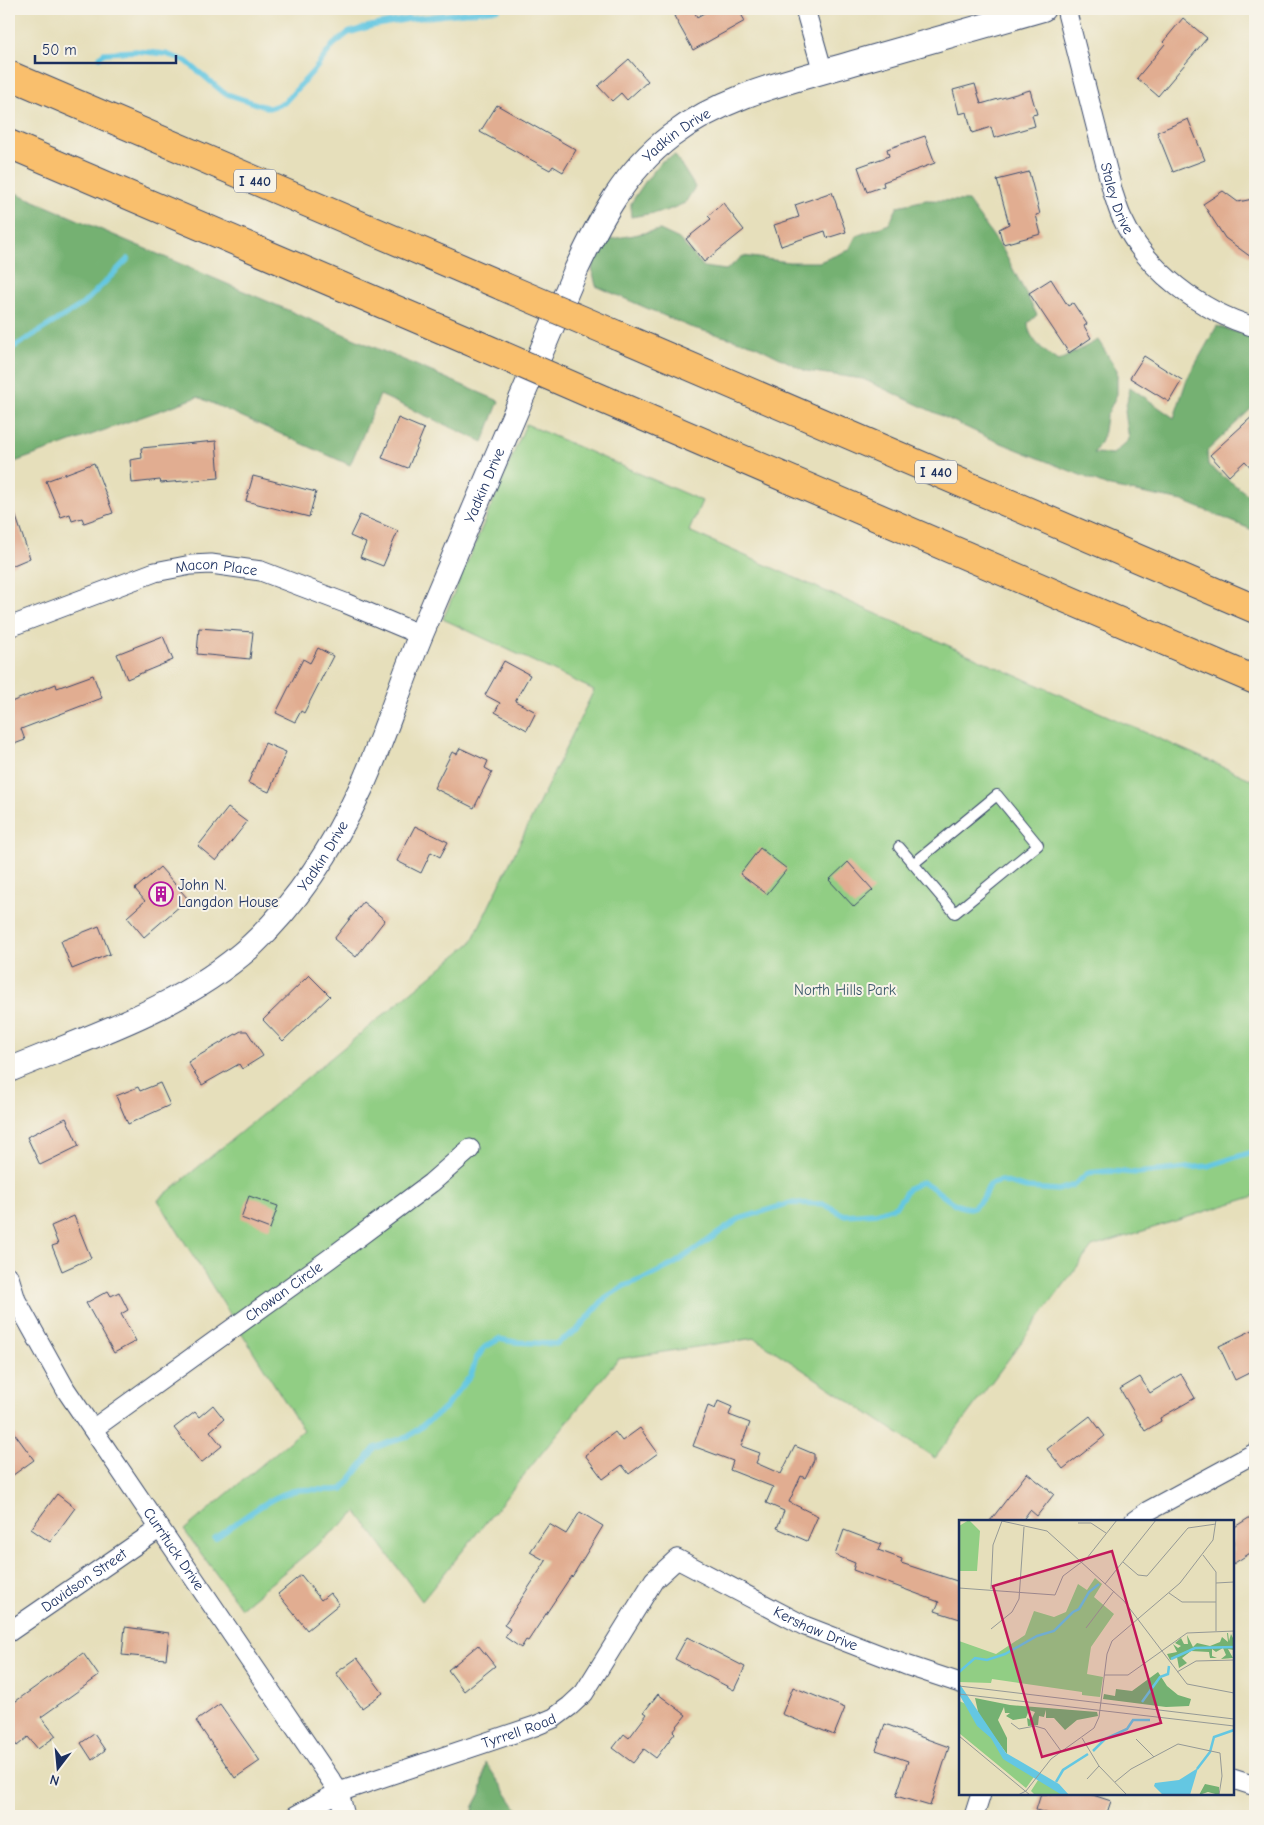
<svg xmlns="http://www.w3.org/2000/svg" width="1264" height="1825" font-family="'Comic Neue',sans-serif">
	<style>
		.green { fill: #91ce84; stroke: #567e71 }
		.forest { fill: #74b172; stroke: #487068 }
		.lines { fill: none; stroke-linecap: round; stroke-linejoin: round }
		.stream { stroke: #64c7e2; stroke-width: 5.5 }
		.building { fill: #e1ad91 }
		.service-casing { stroke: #39496c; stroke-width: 12 }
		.minor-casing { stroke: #39496c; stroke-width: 21 }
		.tertiary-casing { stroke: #39496c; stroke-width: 26 }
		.motorway-casing { stroke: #39496c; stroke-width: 30 }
		.service { stroke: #fff; stroke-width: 10 }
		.minor { stroke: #fff; stroke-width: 19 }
		.tertiary { stroke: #fff; stroke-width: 24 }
		.motorway { stroke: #f9bf6d; stroke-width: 28 }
		.motorway-bridge-casing { stroke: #39496c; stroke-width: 30; stroke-linecap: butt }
		.motorway-bridge { stroke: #f9bf6d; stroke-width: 28 }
		.labels { text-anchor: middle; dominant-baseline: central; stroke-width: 4; stroke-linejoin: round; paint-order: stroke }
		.shield { fill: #f7f3e8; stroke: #5d6a87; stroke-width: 1 }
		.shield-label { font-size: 14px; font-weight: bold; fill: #1b2f5e }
		.street-label { font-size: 15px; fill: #1b2f5e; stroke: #f7f3e8 }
		.poi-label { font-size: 15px; fill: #1b2f5e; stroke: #f7f3e8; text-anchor: start }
		.park-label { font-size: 15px; fill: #385768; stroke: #f7f3e8 }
		.inset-river { fill: none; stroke: #64c7e2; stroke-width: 2.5 }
		.inset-road { fill: none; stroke: #959996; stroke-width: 1 }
		.view { fill: #c2185b; fill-opacity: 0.15; stroke: #c2185b; stroke-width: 2.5 }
		.inset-edge { fill: none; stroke: #1b2f5e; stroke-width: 2.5 }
	</style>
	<rect width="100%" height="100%" fill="#f7f3e8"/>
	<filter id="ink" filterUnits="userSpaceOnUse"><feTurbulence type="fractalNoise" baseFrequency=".02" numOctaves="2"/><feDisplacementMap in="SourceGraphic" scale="10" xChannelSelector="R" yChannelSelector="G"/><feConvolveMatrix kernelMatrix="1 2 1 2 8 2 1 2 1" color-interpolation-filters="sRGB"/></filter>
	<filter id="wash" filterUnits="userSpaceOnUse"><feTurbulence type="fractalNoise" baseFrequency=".0096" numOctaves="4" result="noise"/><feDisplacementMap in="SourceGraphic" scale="20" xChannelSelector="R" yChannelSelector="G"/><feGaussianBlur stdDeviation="1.12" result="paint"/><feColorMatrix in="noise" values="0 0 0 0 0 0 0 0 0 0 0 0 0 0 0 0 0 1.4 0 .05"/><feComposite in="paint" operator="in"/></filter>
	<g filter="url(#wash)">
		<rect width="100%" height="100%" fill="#e6dfbb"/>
		<path class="green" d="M526,424l176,77 -13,30 566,250v415l-163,51 -157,211 -180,-120 -137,21 -196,242 -65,-89 -116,96 -57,-78 119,-100 -145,-230 313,-257 123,-253 -151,-71z"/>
		<path class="forest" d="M675,155l20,32 -10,16 -19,8 -35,6v-14l14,-21 17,-21z
			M9,190l490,211 -16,41 -103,-47 -30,70 -152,-68 -189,67z
			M926,200l42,1 35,49 34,65 -9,8c0,16 17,29 30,38l40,-21 19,30v24l-11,23 -3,20 -9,16 19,1 16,-14 -4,-29 5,-24 44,31 13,-39 30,-53 38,12v67l-48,46 1,14 47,35v31l-72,-30 -73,-14 -121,-49 -126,-59 -57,-8 -52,-26 -64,-18 -94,-41 -4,-18 9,-27 59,-11 19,9 25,28 22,3 17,-14 46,6h30l30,-12 7,-14 33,-12 9,-18z
			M486,1763l36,53h-50l2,-10 7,-13z"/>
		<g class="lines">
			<path class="stream" d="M100,57l4,-4 32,-2 30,3 20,7 38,32 45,15 15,-5 32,-35 17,-23 15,-12 23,-7 38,-7 89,-10
				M9,350l74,-46 45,-45
				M215,1538c23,-15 56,-44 83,-48 15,-2 30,2 45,-1l32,-41 15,-6 18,-5 37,-29 26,-33 5,-16 9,-12 14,-8 16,3 41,2 21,-14 28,-32 19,-12 24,-9 26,-13 65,-45 51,-16 34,1 20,11 32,-2 20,-7 13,-18 13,-6c20,8 27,26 51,26l10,-10 7,-14 11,-3 26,7 31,2 16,-5 14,-12 21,-2 28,2 71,-7 47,-15"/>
		</g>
		<g id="blocks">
			<path class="building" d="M686,9h7l4,8 14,-8h27l7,12 -52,29 -19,-34z
				M1183,18l24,20 -49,58 -21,-18 28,-34 -2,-2z
				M629,59l19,22 -21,19 -6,-7 -9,8 -14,-15z
				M975,84l6,20 49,-14 7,24 -5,1 3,11 -41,12 -3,-11 -19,6 -5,-21 -8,2 -6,-24z
				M497,105l79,45 -13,22 -10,-6 -3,4 -70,-38z
				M1188,119l17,41 -32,12 -16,-40z
				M925,136l10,27 -52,19 1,4 -17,6 -9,-25 31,-11 -2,-7z
				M1029,172l11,42 -4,1 5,19 -38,10 -4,-15 10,-5 -12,-44z
				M1223,191l15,11 15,-3 2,14v47l-30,-22 -22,-34z
				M832,192l14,40 -19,6 -2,-7 -44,15 -7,-21 25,-8 -4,-12z
				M723,203l21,27 -40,32 -18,-23 25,-20 -3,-3z
				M1051,279l17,27 5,-3 14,21 -3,2 7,12 -22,15 -40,-60z
				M1144,356l38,24 -13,22 -39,-24z
				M1255,414v58l-10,-11 -16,15 -19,-21z
				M398,418l26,11 -16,39 -26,-10z
				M216,441l3,37 -58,5 -1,-3 -28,3 -2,-23 12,-2 -1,-10z
				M94,463l19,50 -29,10 -2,-5 -10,3 -2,-7 -9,3 -15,-36z
				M253,476l63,16 -7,25 -63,-16z
				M11,502l19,56 -21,9v-64z
				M360,515l38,16 -15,35 -23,-9 6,-14 -16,-7z
				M199,628l54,4 -3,27 -53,-5z
				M163,636l10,24 -46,19 -10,-25z
				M318,648l15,8 -29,57 -3,-2 -6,11 -19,-9 27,-54 7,4z
				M504,661l26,14 -15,26 21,11 -9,18 -32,-18 5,-9 -15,-8z
				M93,675l9,23 -81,31 4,11 -16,6v-46l2,2 45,-18 1,4z
				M265,743l21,9 -17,40 -21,-9z
				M460,748l28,13 -3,7 7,4 -18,36 -40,-20 18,-36 5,2z
				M228,808l19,14 -31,39 -18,-15z
				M415,826l33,16 -8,15 -9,-5 -10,21 -24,-12z
				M760,848l27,21 -20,25 -27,-20z
				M848,862l25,28 -19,17 -25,-27z
				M160,867l28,32 -44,38 -17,-20 18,-16 -10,-12z
				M363,902l22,18 -29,37 -22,-18z
				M99,926l11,28 -38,15 -11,-28z
				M309,975l21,21 -47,45 -20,-21z
				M241,1031h6l16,25 -21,13 -3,-5 -37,21 -14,-23z
				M160,1083l10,22 -42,19 -12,-28 22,-9 2,4z
				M66,1118l13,28 -39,19 -13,-28z
				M249,1196l29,10 -8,23 -29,-11z
				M74,1216l17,42 -29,13 -10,-25 6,-2 -7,-18z
				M108,1291l3,5 8,-4 9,18 -7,4 15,27 -22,12 -28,-50z
				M1255,1329v41l-20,10 -16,-34z
				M1181,1374l14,24 -35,20 1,3 -16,10 -25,-42 20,-12 10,16z
				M718,1401l14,6 -3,8 21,8 -9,23 19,7 -4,10 25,11 14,-28 19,8v6l-9,18 -4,-2 -12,26 29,14 -11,25 -30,-13 7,-17 -18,-8 7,-16 -43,-17 3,-9 -40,-15 15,-40 7,3z
				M213,1405l11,14 -14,12 12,15 -21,17 -27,-35 21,-16 4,5z
				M1090,1416l15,20 -42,33 -16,-20z
				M9,1426l25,34 -25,18z
				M640,1428l18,25 -29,21 -7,-9 -19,14 -18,-24 30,-23 7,9z
				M1027,1473l27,21 -17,22 -7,-6 -8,11h-32z
				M57,1494l18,14 -25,34 -19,-13z
				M580,1512l23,14 -31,51 -1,-1 -43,65 -2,-1 -5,8 -16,-11 5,-8 -6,-4 42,-64 -16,-9 19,-28 17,10z
				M1255,1514v36l-22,14v-36z
				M844,1530l37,14 -3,6 24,9 -1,4 59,19v37l-25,-8 4,-9 -86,-32 2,-7 -20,-8z
				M301,1575l20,25 9,-7 9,11 -32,26 -29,-36z
				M125,1627l44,6 -3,26 -44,-4z
				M687,1637l58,30 -11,23 -59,-31z
				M478,1645l17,21 -31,25 -16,-21z
				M83,1653l16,23 -58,41 15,19 -18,13 -10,-12 -11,9 -8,-11v-29z
				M357,1658l26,35 -21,15 -26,-35z
				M793,1687l52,21 -11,27 -52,-21z
				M658,1694l28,21 -13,16 2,2 -19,25 -12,-9 -11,14 -20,-15 11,-14 5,4 18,-24 -3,-2z
				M220,1704l40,57 -25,17 -39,-57z
				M885,1724l64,23 -19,59 -34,-10 12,-35 -32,-11z
				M94,1734l11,16 -13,10 -11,-17z
				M1041,1794h49l21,7 -5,15h-50l-20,-6z"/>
		</g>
	</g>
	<g filter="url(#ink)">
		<use href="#blocks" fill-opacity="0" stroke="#39496c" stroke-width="1"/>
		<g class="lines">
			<g class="service-casing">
				<path id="service" d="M899,847l56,66 83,-68 -41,-50 -84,69"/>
			</g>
			<g class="minor-casing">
				<g id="minor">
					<path d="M805,9l18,63"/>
					<path id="s1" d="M1066,9l47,184c3,8 5,17 9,25 23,52 80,94 133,109"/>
					<path id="s2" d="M9,627l146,-55 36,-7 20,-1 50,7 84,32 76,32"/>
					<path id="s3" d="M9,1277l7,23 50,90 273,402 6,24"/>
					<path id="s4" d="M93,1429l236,-170 102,-76 39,-34"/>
					<path d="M1134,1521l14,-10 107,-58"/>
					<path id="s5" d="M9,1632l151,-104"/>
					<path d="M1233,1779l22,7"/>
					<path id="s6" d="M295,1816l44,-24 196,-66 19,-8 16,-12 14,-13 70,-113 23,-21 128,67 101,39 54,18"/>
					<path d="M974,1816l7,-22"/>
				</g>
			</g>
			<g class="tertiary-casing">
				<g id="tertiary">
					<path id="s7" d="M9,1070c84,-35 173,-62 242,-124 47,-44 84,-102 111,-160 23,-51 39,-104 60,-154 51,-121 103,-241 154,-362 24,-51 49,-99 95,-134 56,-42 117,-54 182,-73 63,-18 126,-36 190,-54"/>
				</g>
			</g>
			<g class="motorway-casing">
				<path id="motorway" d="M9,75l493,211
					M9,144l467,200
					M617,335l638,274
					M591,394l664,286"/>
			</g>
			<use href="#service" class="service"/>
			<use href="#minor" class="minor"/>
			<use href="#tertiary" class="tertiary"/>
			<use href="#motorway" class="motorway"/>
			<g class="motorway-bridge-casing">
				<path id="motorway-bridge" d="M502,286l115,49
					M476,344l115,50"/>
			</g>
			<use href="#motorway-bridge" class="motorway-bridge"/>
		</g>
	</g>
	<defs>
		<g id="building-ring" transform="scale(1.25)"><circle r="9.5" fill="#f7f3e8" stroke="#b5179e" stroke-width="1.5"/><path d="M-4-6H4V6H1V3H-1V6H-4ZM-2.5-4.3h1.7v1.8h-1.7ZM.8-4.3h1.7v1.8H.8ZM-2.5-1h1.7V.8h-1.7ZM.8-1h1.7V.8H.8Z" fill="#b5179e"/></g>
	</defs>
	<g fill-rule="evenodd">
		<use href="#building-ring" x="161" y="894"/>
	</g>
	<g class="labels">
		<g class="shield">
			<rect x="234" y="169.5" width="42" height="23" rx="4"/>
			<rect x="915" y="460.5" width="42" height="23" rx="4"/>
		</g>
		<g class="shield-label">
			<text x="255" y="181">I 440</text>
			<text x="936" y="472">I 440</text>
		</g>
		<g class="street-label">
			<text stroke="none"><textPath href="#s7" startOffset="1199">Yadkin Drive</textPath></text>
			<text stroke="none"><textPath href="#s1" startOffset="196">Staley Drive</textPath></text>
			<text stroke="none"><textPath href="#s7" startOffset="794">Yadkin Drive</textPath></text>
			<text stroke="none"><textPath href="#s2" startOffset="218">Macon Place</textPath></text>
			<text stroke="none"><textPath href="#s7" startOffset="389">Yadkin Drive</textPath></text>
			<text stroke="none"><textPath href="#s4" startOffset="235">Chowan Circle</textPath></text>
			<text stroke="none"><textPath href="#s3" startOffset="319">Currituck Drive</textPath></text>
			<text stroke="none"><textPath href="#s5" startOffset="91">Davidson Street</textPath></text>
			<text stroke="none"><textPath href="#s6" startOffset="636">Kershaw Drive</textPath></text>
			<text stroke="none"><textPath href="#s6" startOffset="240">Tyrrell Road</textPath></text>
		</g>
		<g class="poi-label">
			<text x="178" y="885">John N.<tspan x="178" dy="17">Langdon House</tspan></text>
		</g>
		<g class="park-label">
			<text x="845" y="990">North Hills Park</text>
		</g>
	</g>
	<g transform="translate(959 1520)">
		<rect width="275" height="275" fill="#e6dfbb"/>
		<path d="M10,0l11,11 -3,40h-18v-45zM136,58l7,6 -8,13 20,17 -23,33 -4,27 16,3 -3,20 -18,-2v-3l-90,-13 -1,4 -32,-1v-41l37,13 29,-19 9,-24 20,6 12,-5 12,-28 9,6zM0,181l12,5 29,44 36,24 -10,14 -67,-55zM81,257l26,18h-31l-4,-4z" fill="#91ce84"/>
		<path d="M268,113h1l1,8 2,-7 3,6v10l-6,-1 5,9 -12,1 5,-4 -3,-7 -7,4 -4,-3v7l5,2h-7l-1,-6 -18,-1 -9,7 5,5 -8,5 -2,-11 -7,3 -3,-6 10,-2 -4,-8 5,4 3,-2 -6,-3 6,-5 3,6h4l-1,-9 6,12 4,-4 13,3 10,-4 2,-5 6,5zM199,152l9,14 11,9 13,4 -2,7 -23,1 -63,-8 1,-5 11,2 1,-7 16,2zM16,178l35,7 87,7 1,4 -21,4 -12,10 -11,-12h-8v-8l-2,7 -5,-1 -1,9 -10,1 -1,-8 4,2 4,-8 -6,-2 -3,8 -13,2 -7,-4 4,-3h-5l-1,-6 -6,13 9,18v16l-28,-38zM246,264l14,3v8l-11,-3 -9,3z" fill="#74b172"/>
		<path d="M0,163l47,70 53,31 10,11h-7l-59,-36 -12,-21 -14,-12 -18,-32zM239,248l-8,27h-27l-9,-9 1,-3 24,-3z" fill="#64c7e2"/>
		<path class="inset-river" d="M212,139l24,-11 39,-1M0,152l16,-14 12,2 18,-6 32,-18 17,-5 19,-19 6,-3 10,-17 10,-8M183,182l18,-25 8,-3 1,-8M134,231l12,-12 22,-10 6,-9h17M238,249l13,-17 4,-15 20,-7M97,262l7,-12 25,-16"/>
		<path class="inset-road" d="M119,3h13l15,10M244,35l13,17v59M164,42l15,13 9,1 41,-48 28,-4M257,63l18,-1M146,64l51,-64M0,68l96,7 8,-19 24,-18 30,-38M32,69l2,-44 9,-24 45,10 77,70 63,83 47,9M210,73l13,9h34M127,108l28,-37M32,109l21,-17 7,-13 5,-72M218,152l19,-11 38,-1M145,155h24l59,-42 47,-2M0,166l275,33M0,174l275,32M52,203l8,6 16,-3 10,3 16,22M0,216l71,59M123,218l17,28 28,29M177,219l18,18M128,259l12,-13M156,262l16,-13 47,-25 42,9 2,23 -3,19M59,275l8,-4 25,-32 43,-31 5,-11 8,-63 5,-13 68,-58 33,-43 3,-20"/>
		<path class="view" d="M153,31l49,172 -119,34 -49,-171z"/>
		<rect width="275" height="275" class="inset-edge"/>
	</g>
	<rect width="1264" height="1825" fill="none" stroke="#f7f3e8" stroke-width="30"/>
	<g transform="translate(58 1768) rotate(196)" stroke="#f7f3e8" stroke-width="4" paint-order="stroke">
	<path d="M0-4L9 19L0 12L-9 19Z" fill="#1b2f5e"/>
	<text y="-8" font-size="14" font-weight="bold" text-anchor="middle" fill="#1b2f5e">N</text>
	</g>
	<path d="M35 55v8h141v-8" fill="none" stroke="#1b2f5e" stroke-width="2.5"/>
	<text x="42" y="55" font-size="15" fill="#1b2f5e" stroke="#f7f3e8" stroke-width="4" paint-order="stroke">50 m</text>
</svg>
